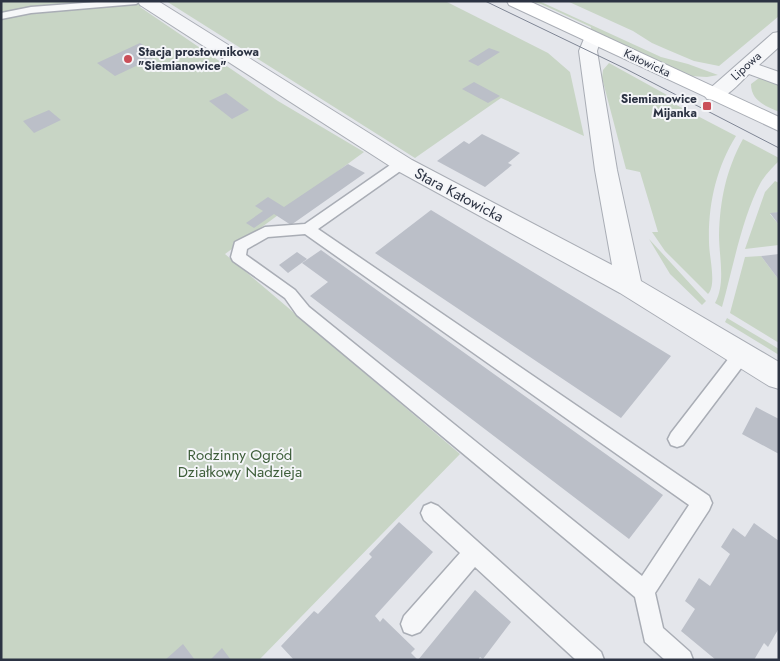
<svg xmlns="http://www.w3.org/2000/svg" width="780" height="661" font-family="Jost,sans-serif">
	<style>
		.green { fill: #c8d5c5 }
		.building { fill: #bbbfc8 }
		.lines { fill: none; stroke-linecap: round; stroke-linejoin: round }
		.service-casing { stroke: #a9adb5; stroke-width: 3 }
		.minor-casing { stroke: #a9adb5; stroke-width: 2 }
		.secondary-casing { stroke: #a9adb5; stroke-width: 2 }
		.service { fill: #f6f7f9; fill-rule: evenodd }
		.minor { fill: #f6f7f9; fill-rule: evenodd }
		.secondary { fill: #fff; fill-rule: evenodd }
		.tram { stroke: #7e8594; stroke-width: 1 }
		.poi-dot { fill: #ca4f59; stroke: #f4f5f8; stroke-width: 2 }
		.labels { text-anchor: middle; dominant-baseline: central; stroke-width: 4; stroke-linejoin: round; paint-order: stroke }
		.far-poi-label { font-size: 12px; font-weight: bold; fill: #2c3343; stroke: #f4f5f8; text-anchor: start }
		.far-street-label { font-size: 12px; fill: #2c3343; stroke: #f4f5f8 }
		.street-label { font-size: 15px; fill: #2c3343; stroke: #f4f5f8 }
		.park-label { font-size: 15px; fill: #3e5e3a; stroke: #f4f5f8 }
	</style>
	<rect width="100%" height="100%" fill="#e4e6eb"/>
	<path class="green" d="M1,1h150l-11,6 138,94 86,51 -139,102 235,200 -201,206h-258z
		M166,1h279l103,52 22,19 14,64 -83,-38 -86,60z
		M528,1h11l122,56 27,7 30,11 -11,2 -18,-1 -98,-46v-3l-50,-23z
		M567,1h212v15l-60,50 -25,-5 -26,-11 -16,-7 -19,-12z
		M609,63l58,32 -4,3 73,38c-20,32 -28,69 -27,106 0,15 8,43 -1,52l-43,-43 -13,-19h6l-18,-60 -14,-3 -24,-91 1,-8z
		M759,78l20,6v28c-13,-6 -28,-11 -28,-28z
		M743,139l36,19v3c-6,6 -13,13 -18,21 -19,35 -28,86 -39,125l-7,-4c11,-20 4,-46 4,-68 1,-35 7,-65 24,-96z
		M775,181l4,2v29l-9,2 9,11v20l-34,4 20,-57z
		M649,239l57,62 -4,4 -32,-31z
		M761,256l18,24v63l-49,-30 15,-56z
		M727,318l52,31v6l-54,-33z"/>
	<path class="building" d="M140,43l19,12 -44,21 -18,-13z
		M489,48l11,4 -22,14 -10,-5z
		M474,82l26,14 -12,7 -26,-14z
		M226,93l23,17 -17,9 -23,-18z
		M49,110l12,10 -27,13 -11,-12z
		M482,134l38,19 -12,10 4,2 -27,22 -48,-26 27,-20 5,3z
		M348,164l17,9 -74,52 -17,-11 -20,14 -8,-5 17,-12 -8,-5 13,-9 16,10z
		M431,210l240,146 -50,62 -246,-165z
		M779,212v13l-9,-12z
		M321,250l342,245 -34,44 -319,-243 18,-14 -26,-19z
		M297,252l10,7 -19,14 -9,-8z
		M779,254v26l-18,-24z
		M756,407l23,12v35l-37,-20z
		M399,522l34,30 -58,64 5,6 3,-4 32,31 -4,4 7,7 57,-70 36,32 -28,37 -3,-2 -2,3h-184l-13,-14 33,-35 4,3 54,-57 -3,-3z
		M754,523l25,18v87l-11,19 -4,-4 -10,17h-38l-35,-29 14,-22 -10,-8 14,-23 11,8 20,-32 -9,-7 12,-19 12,9z
		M183,644l12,16h-30z
		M222,648l9,12h-21z"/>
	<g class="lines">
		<g class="service-casing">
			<path id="service" d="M110,1h31l-5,3 -105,9 -30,6v-6l30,-6z
				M401,160l5,1 2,3 -2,3 -88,62 391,267 3,7 -3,7 -54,83 8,35 27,24 3,8h-28l-20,-18 -10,-45 -338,-282 -12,-17 -52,-37 -2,-4 4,-15 30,-15 40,-3 91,-63zM305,234l384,271 -47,71 -333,-269 -14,-17 -49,-35 1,-6 21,-12z
				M742,347l6,2 2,5 -2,5 -65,86 -6,2 -6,-2 -3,-6 3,-6 65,-84z
				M431,503l7,3 163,146 3,8h-28l-101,-93 -55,65 -8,3 -8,-3 -3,-8 3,-8 56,-63 -36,-33 -3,-7 3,-7z"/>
		</g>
		<g class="minor-casing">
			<path id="minor" d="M138,1h20l254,159 200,105 -17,-95 -16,-119 7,-17 6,-1 6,1 3,4 -4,13 20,119 24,111 138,81v27l-10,-3 -149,-93 -224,-123 -256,-165z
				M779,32v15l-20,18 20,7v13l-30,-11c-12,11 -25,29 -42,25l-3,-4 3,-4 66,-58z"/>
		</g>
		<g class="secondary-casing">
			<path id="secondary" d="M507,1h22l250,116v14l-270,-126z"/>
		</g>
		<use href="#service" class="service"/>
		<use href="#minor" class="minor"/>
		<use href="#secondary" class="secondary"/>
		<path class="tram" d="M485,1l141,68 153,79"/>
	</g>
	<g class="poi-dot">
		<circle cx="128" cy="59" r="5"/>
		<rect x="702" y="101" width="10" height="10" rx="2.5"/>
	</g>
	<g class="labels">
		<g class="far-poi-label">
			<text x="138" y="52">Stacja prostownikowa<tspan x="138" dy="14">"Siemianowice"</tspan></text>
			<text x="697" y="99" text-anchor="end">Siemianowice<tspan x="697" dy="14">Mijanka</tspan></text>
		</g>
		<g class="far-street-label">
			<text transform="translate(647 63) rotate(25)">Katowicka</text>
			<text transform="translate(746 66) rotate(-42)">Lipowa</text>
		</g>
		<g class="street-label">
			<text transform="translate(459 195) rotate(28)">Stara Katowicka</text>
		</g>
		<g class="park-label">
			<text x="240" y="455">Rodzinny Ogród<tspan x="240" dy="17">Działkowy Nadzieja</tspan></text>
		</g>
	</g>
	<rect width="780" height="661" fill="none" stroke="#2c3343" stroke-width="5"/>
</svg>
